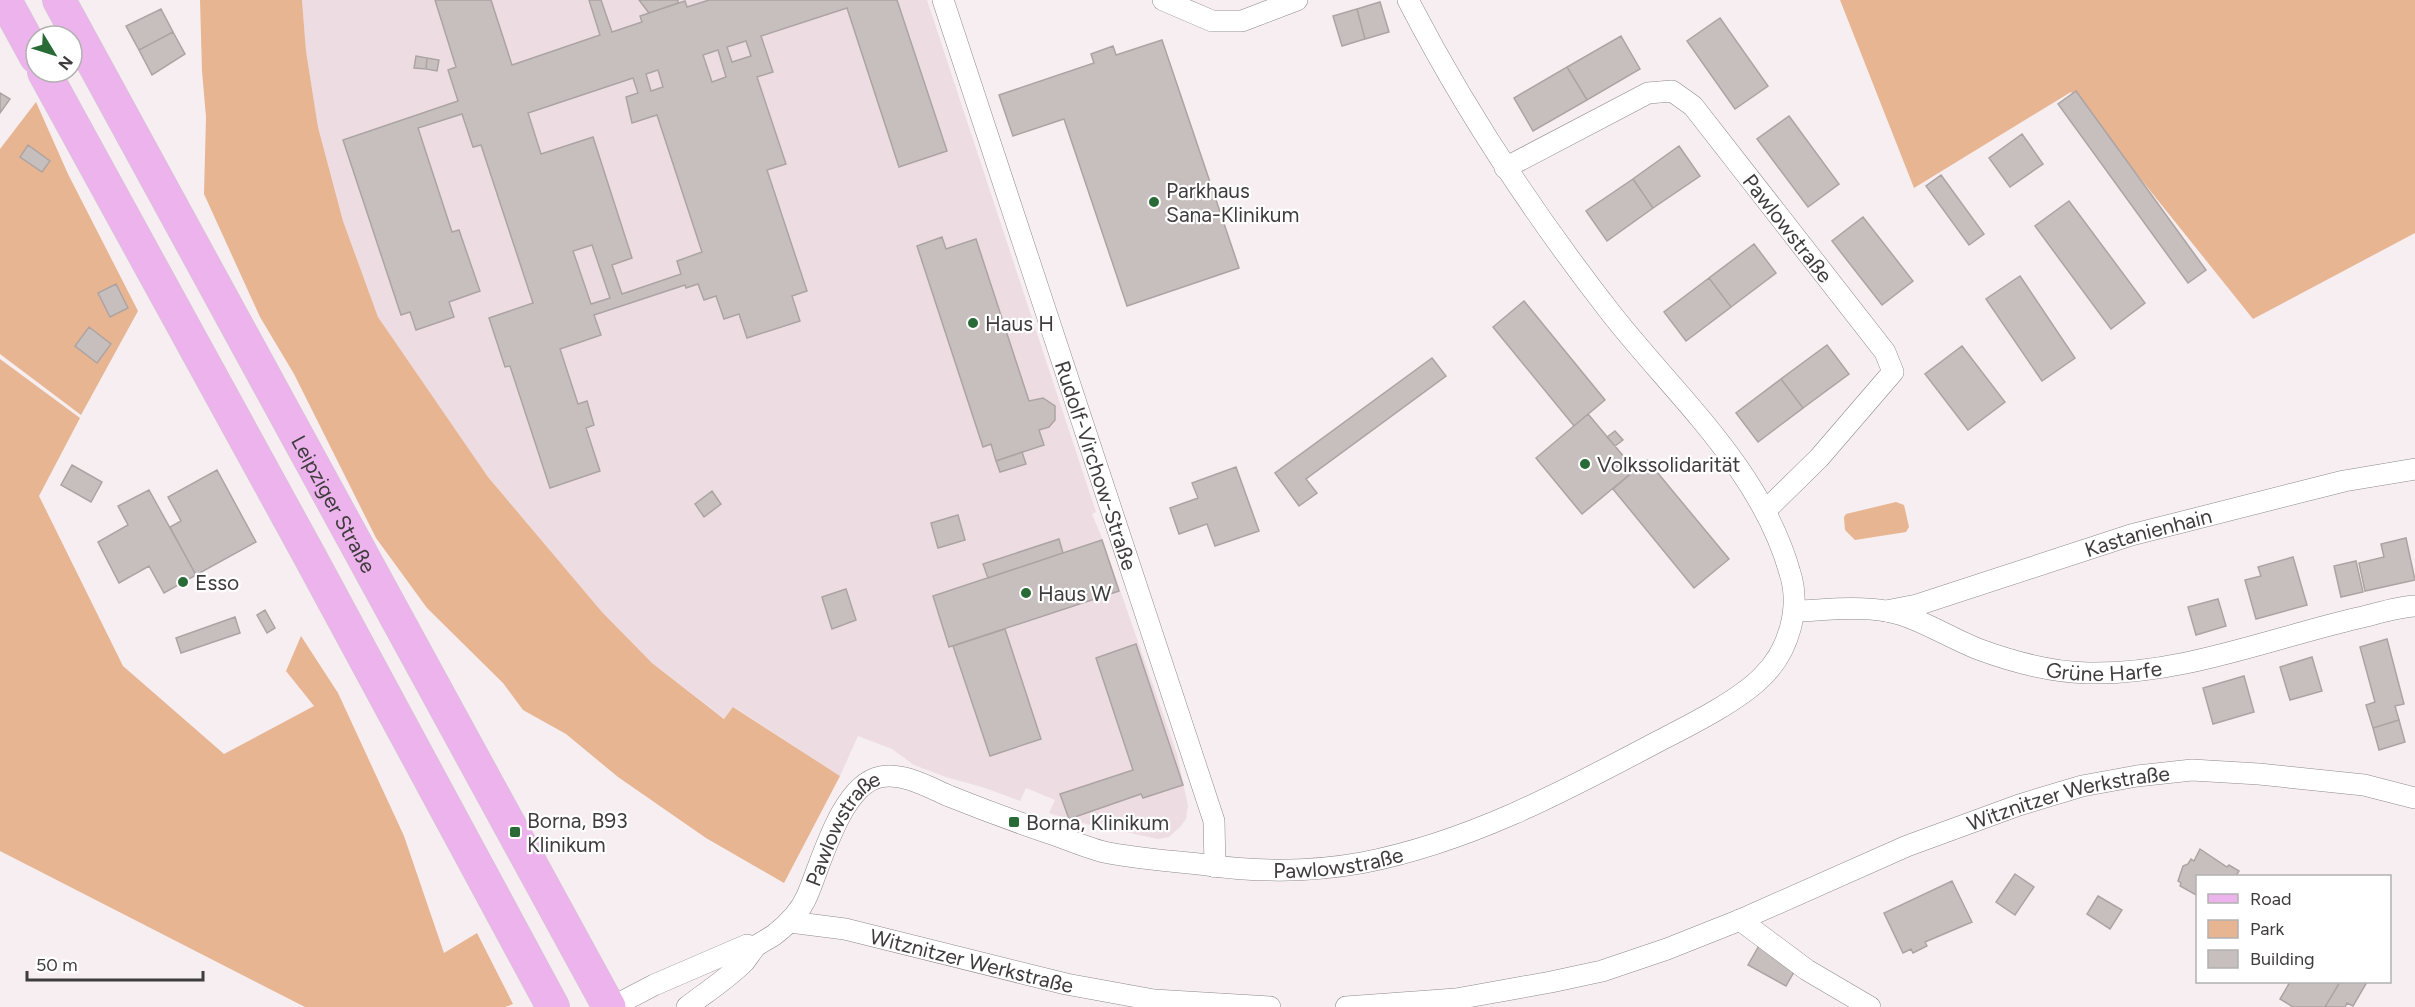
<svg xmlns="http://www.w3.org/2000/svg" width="2415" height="1007" font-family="Figtree,sans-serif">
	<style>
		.built { fill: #eddde2 }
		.green { fill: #e7b592 }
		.building { fill: #c7bfbe; stroke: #aca4a3; stroke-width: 1.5; fill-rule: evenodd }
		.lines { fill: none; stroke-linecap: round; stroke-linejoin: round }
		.street-casing { stroke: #90898b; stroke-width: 22 }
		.primary-casing { stroke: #cdcccd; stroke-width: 34 }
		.street { stroke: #fff; stroke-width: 21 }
		.primary { stroke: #ecb3ec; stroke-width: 33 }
		.poi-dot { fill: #286b36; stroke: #fff; stroke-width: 2 }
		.labels { text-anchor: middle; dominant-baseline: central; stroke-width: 4.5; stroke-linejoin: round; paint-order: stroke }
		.poi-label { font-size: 21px; fill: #3f3c3d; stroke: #fff; text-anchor: start }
		.street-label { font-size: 21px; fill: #3f3c3d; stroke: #fff }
	</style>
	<rect width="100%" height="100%" fill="#f6eef0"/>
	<path class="built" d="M302,0h625l169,512 -4,2 10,24 75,216 11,52 -2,13 -6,8 -11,10 -11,2 -80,-17 -29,-9 6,-13 -29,-12 -6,13 -35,-13 -39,-11 -32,-12 -22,-16 -34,-13 -18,40 -106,-69 -9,12 -73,-56 -50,-51 -114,-135 -110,-160 -35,-96 -25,-94 -12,-76z"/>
	<path class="green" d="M200,0h102l4,51 12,76 25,94 35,96 110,160 114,135 50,51 72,56 9,-12 107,69 -56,107 -78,-45 -88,-61 -52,-43 -43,-24 -20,-27 -76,-75 -51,-70 -82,-164 -34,-57 -56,-123 2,-77 -4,-46z
		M1840,0h575v233l-162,86 -182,-227 -157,96z
		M36,102l32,72 70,137 -57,104 -81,-61v-205z
		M0,359l80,59 -41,78 84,170 101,88 90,-48 -28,-35 15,-35 37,57 66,143 40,117 33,-20 36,71 -8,3h-200l-305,-156z
		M1896,502l8,3 5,22 -3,5 -51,8 -10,-10 -1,-13 2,-3z"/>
	<path class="building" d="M435,0h56l21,65 88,-30 -11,-35h12l11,32 30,-10 -2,-6 45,-15 2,6 22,-7h188l50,151 -48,16 -52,-159 -86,28 12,36 -16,5 29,87 -19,6 40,121 -15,5 8,25 -53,17 -8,-24 -15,5 -8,-23 -12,4 -6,-16 -12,4 -1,-3 -91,30 7,20 -41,14 18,55 9,-3 7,24 -8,3 14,43 -50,17 -40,-122 -5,1 -16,-49 44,-15 -52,-158 -8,2 -11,-33 -44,14 34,104 7,-2 21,61 -31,11 5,15 -38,13 -6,-18 -9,3 -58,-175 115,-39 -10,-31 8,-3zM746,41l5,15 -19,6 -5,-15zM718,50l8,27 -14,5 -9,-27zM658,70l5,17 -12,4 -5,-17zM633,78l5,15 -12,4 6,26 25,-8 45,137 -25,9 4,13 -59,20 -10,-29 20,-7 -39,-121 -52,17 -13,-41zM592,245l18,53 -19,6 -18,-53z
		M639,0h39v3l-29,10z
		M1380,2l9,30 -24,7 -8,-30z
		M161,9l12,23 -34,18 -13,-24z
		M1357,9l8,30 -23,7 -9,-30z
		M1720,18l48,68 -33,23 -48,-68z
		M173,32l12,22 -33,21 -13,-25z
		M1621,36l19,33 -53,31 -20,-33z
		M1162,40l77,228 -112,38 -63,-187 -51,17 -14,-41 95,-32 -3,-9 22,-8 3,9z
		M416,56l11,2 -1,11 -12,-1z
		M427,58l12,2 -2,11 -11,-2z
		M1567,67l20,33 -54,31 -19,-33z
		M2076,91l130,179 -18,13 -130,-179z
		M0,93l10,6 -10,14z
		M1789,116l50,68 -31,23 -51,-68z
		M2022,134l21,30 -33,23 -21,-29z
		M28,145l22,16 -8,11 -22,-15z
		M1679,146l21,30 -47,32 -20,-29z
		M1941,175l43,59 -15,11 -43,-59z
		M1633,179l20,29 -46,33 -21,-30z
		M2069,201l76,102 -34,26 -76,-103z
		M1863,217l50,64 -31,24 -50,-64z
		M942,237l4,12 30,-10 53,162 14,-3 12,8v14l-6,7 -10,3 5,15 -48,16 -5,-17 -8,3 -66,-201z
		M1754,244l22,29 -45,34 -22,-29z
		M2020,276l55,82 -33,23 -56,-82z
		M1709,278l22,29 -45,34 -22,-29z
		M116,284l12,24 -18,9 -12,-24z
		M1524,301l81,99 -31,26 -81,-99z
		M89,327l22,17 -14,19 -22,-17z
		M1827,345l22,29 -46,34 -22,-29z
		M1962,346l43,56 -37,28 -43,-56z
		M1432,358l14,18 -140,103 11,14 -18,13 -24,-33z
		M1781,379l22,29 -45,34 -22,-29z
		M1588,414l47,56 -53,44 -46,-56z
		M1615,431l8,9 -8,6 -8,-9z
		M1022,452l4,12 -26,8 -4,-11z
		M1647,460l82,99 -35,29 -81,-99z
		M72,465l30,17 -11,20 -30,-17z
		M1236,467l23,64 -44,15 -8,-22 -28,10 -9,-26 28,-10 -6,-15z
		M217,470l39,72 -60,33 -26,-48 11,-6 -13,-24z
		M149,490l47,85 -32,18 -15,-27 -30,17 -21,-41 30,-17 -10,-19z
		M712,491l9,13 -17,13 -9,-13z
		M958,515l7,25 -27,8 -7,-25z
		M2406,538l9,42 -50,11 -6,-28 25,-6 -3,-13z
		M1059,539l4,14 -75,25 -5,-14z
		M1102,540l17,51 -170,56 -16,-51z
		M2293,557l14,48 -51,14 -11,-39 16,-4 -3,-9z
		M2356,561l7,31 -22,5 -7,-31z
		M846,589l10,31 -24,9 -10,-32z
		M2218,599l8,27 -30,9 -8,-28z
		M265,610l10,18 -8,5 -10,-18z
		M235,617l5,16 -59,20 -5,-15z
		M1005,629l36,110 -51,17 -37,-110z
		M2387,639l17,65 -9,2 4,14 -26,8 -7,-23 9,-3 -15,-55z
		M1136,644l47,141 -40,13 -2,-4 -72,25 -9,-25 73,-24 -37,-112z
		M2312,657l10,34 -32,9 -10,-33z
		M2244,676l10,36 -41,12 -10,-36z
		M2399,720l6,22 -26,8 -6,-22z
		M2200,849l27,18 2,-2 10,6 -3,5h-38v20l-18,-10 1,-3 -3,-2 5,-15 5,-2 3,-5 3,2z
		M2015,874l19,13 -19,28 -19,-13z
		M1952,881l20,41 -47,20 2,4 -14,7 -2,-4 -8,4 -19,-40z
		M2098,896l24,14 -12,19 -23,-15z
		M1760,944l38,21 -12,21 -38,-21z
		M2290,982h50l-15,25h-32l-13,-8z
		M2340,982h27l-14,24 -6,-3 -2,4h-20z"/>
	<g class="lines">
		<g class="street-casing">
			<g id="street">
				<path id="s1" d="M943,0l271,821 1,46"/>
				<path d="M1163,0l49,21h30l55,-21"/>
				<path id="s2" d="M1505,168l143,-75 24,-2 21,15 192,246 8,20 -74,86 -53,52"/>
				<path id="s3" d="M1795,611c30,-1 62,-5 91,0 33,6 61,26 92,38 35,13 72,23 110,24 93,2 180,-34 270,-55 18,-4 38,-11 57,-12"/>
				<path id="s4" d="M1886,611l31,-6 214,-70 213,-54 71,-12"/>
				<path d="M1740,920l67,50 63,37"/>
				<path id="s5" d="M790,922l55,7 221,55 88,16 116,7"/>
				<path d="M612,1007l42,-22 93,-40 7,2"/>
				<path id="s6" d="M687,1007c18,-14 40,-28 57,-45 2,-2 10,-14 12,-16 6,-4 12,-7 18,-11 13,-10 26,-23 33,-39 14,-32 34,-111 73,-119 23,-5 48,10 69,19 35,14 70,27 106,39 16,6 33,13 49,17 33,7 69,9 103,13 50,7 104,7 154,-2 106,-20 202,-71 296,-121 31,-16 80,-40 105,-65 27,-26 39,-69 28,-104 -29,-104 -116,-179 -180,-261 -77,-99 -145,-201 -202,-312"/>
				<path id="s7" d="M1346,1007l110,-8 95,-17 51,-11 65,-22 73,-29 167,-74 112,-41 63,-19 55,-10 55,-6 67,4 105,11 51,13"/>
			</g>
		</g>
		<g class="primary-casing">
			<g id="primary">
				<path d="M5,0l31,57"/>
				<path id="s8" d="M59,0l550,1007"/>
				<path d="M44,72l265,483 244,452"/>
			</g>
		</g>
		<use href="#street" class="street"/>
		<use href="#primary" class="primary"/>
	</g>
	<g class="poi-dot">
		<circle cx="1154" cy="202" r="6"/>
		<circle cx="973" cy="323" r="6"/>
		<circle cx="1585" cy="464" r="6"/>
		<circle cx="183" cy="582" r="6"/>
		<circle cx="1026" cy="593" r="6"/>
		<rect x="1008" y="816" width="12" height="12" rx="3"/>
		<rect x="509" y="826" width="12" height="12" rx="3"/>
	</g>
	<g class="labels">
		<g class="poi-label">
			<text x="1166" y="190">Parkhaus<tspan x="1166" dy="24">Sana-Klinikum</tspan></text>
			<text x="985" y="323">Haus H</text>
			<text x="1597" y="464">Volkssolidarität</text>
			<text x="195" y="582">Esso</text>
			<text x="1038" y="593">Haus W</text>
			<text x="527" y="820">Borna, B93<tspan x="527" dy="24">Klinikum</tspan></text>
			<text x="1026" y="822">Borna, Klinikum</text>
		</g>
		<g class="street-label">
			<text stroke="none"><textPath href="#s2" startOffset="366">Pawlowstraße</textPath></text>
			<text stroke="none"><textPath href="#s1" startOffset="490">Rudolf-Virchow-Straße</textPath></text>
			<text stroke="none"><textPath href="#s8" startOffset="574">Leipziger Straße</textPath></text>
			<text stroke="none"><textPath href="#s4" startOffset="274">Kastanienhain</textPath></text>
			<text stroke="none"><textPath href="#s3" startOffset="320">Grüne Harfe</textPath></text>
			<text stroke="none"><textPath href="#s7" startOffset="758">Witznitzer Werkstraße</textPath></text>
			<text stroke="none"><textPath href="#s6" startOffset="243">Pawlowstraße</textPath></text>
			<text stroke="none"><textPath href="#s6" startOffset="783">Pawlowstraße</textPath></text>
			<text stroke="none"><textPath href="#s5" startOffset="186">Witznitzer Werkstraße</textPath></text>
		</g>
	</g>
	<rect x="2196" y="875" width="195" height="108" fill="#ffffff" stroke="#b2b1b1" stroke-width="1.5"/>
	<rect x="2208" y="894" width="30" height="9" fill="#ecb3ec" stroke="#b2b1b1" stroke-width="1.5"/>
	<text x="2250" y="905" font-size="18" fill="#3f3c3d">Road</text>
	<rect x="2208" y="920" width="30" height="18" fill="#e7b592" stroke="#b2b1b1" stroke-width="1.5"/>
	<text x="2250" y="935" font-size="18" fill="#3f3c3d">Park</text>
	<rect x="2208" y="950" width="30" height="18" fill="#c7bfbe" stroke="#b2b1b1" stroke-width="1.5"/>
	<text x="2250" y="965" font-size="18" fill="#3f3c3d">Building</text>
	<g transform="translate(54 54) rotate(128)"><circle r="28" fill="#ffffff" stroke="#b2b1b1" stroke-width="1.5"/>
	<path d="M0-4.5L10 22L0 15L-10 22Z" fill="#286b36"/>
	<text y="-9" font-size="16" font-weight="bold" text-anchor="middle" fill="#3f3c3d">N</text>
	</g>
	<path d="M27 971v9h176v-9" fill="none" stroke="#3f3c3d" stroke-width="3"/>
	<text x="36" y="971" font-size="18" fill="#3f3c3d" stroke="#ffffff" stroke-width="4.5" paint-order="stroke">50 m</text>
</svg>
